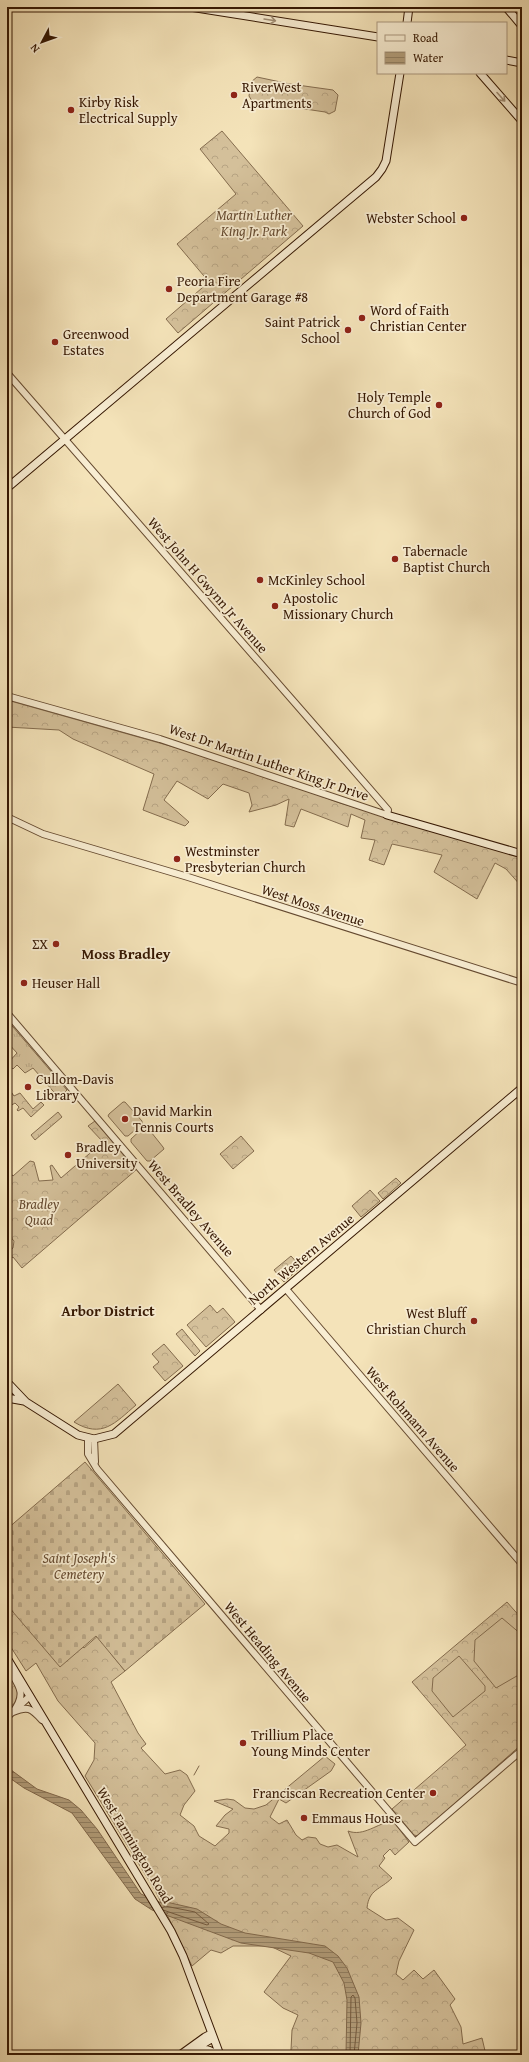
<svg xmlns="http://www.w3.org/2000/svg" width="529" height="2062" font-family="'Gentium Book Plus',serif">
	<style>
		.grass { fill: url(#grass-tufts); stroke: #846c4e }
		.forest { fill: url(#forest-crowns); stroke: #846c4e }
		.cemetery { fill: url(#cemetery-stones); stroke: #846c4e }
		.pitch { fill: #d4c09a; stroke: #846c4e }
		.water { fill: url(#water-rules); stroke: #81684b }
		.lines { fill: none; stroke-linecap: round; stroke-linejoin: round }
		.shore { stroke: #745a3e; stroke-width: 1 }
		.stream { stroke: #81684b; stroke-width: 1 }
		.tertiary-casing { stroke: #654a30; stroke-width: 8 }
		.secondary-casing { stroke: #351702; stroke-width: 9 }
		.tertiary { stroke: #f8edd2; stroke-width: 6 }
		.secondary { stroke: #f8edd2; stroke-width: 7 }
		.oneway { stroke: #a08d74 }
		.poi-dot { fill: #8f2418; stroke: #f8edd2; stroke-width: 1.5 }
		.labels { text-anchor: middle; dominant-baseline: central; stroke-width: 3.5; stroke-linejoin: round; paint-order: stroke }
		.poi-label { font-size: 14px; fill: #351702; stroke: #f8edd2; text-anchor: start }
		.park-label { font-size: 14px; font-style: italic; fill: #654a30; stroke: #f8edd2 }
		.street-label { font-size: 14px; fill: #351702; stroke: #f8edd2 }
		.neighbourhood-label { font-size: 15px; font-weight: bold; fill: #351702; stroke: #f8edd2 }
	</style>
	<defs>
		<pattern id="grass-tufts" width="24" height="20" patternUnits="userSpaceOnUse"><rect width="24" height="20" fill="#d4c09a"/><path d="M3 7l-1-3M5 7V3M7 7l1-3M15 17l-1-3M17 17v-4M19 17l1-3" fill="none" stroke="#b7a483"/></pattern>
		<pattern id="forest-crowns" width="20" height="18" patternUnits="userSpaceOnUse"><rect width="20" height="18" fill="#d4c09a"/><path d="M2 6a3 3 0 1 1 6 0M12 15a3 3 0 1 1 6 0" fill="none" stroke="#b7a483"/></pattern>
		<pattern id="cemetery-stones" width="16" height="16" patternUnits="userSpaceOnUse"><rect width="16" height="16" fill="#d4c09a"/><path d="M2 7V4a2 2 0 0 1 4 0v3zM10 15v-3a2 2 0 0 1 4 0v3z" fill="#b7a483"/></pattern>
		<pattern id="water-rules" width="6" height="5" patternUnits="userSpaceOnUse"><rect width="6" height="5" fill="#b39e7b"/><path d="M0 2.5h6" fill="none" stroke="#928063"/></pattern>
	</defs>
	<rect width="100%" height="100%" fill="#f4e3b9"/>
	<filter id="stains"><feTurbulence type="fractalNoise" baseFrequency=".005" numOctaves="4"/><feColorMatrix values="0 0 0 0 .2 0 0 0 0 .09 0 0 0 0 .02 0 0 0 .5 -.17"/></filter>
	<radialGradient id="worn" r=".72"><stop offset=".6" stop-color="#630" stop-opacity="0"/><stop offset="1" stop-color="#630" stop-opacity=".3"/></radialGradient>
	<path class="grass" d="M7,1020l60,70 -8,8 -26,-30 -8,5 -8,-8 -4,4 -6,-5 10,-11 -10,-11z
		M58,1112l4,5 -27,23 -4,-5z"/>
	<path class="forest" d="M257,77l33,7 43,6 5,5 -3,16 -6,3 -4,-2 -73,-11 -3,-5 2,-14z
		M222,131l81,95 -125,107 -12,-14 43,-37 -32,-38 59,-50 -36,-45z
		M7,700l220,62 113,41 139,41 43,14v29l-16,-18 -11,-6 -18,36 -43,-27 8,-17 -50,-11 -8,21 -15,-5 6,-20 -14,-2 4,-18 -14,-6 -3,13 -47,-18 -7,18 -9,-2 4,-26 -13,6 -27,7 3,-7 -3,-12 -26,-9 -15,15 -31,-18 -13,19 25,22 -4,4 -42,-16 11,-36 -81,-35 -14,-9 -52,-3z
		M7,1086l7,10 6,-3 13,16 8,-7 3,3 -13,12 -8,-9 -5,3 -1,-1 2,-3 -4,-4 -8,5z
		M95,1121l41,49 -114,98 -9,-11 -3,2 -3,-7 6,-4 1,-7 -7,-8v-64l6,7 17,-15 4,1 5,19 14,-1 -3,-14 2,-1 9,13 42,-36 -15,-16z
		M241,1136l13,15 -21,18 -13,-15z
		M396,1178l5,5 -18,16 -5,-6z
		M370,1190l10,11 -19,16 -9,-11z
		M291,1256l10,11 -17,15 -10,-12z
		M210,1305l7,8 6,-5 12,14 -29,25 -19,-22z
		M182,1329l18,22 -5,5 -19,-22z
		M164,1344l19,22 -18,15 -12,-14 6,-5 -7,-8z
		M118,1384l18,21c-21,18 -34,34 -62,17z
		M7,1570l77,78 16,-14 15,17 -3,4 13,16 -14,11 27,51 8,11 -5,4 24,26 15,-4 7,5 8,16 -11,14 -4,10 14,11 5,10 16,10 14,-13v-4l-13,-3 9,-11 8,-6 -19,-8 13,-2 7,1 11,8 9,1 12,-4 59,-49 10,8 -4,7 -45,32 -7,-4 -9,18 9,7 8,-4 9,15 6,5 6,-3 8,1 4,6 8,3 9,-2 21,12 -10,-26c16,6 29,-8 45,-10l16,21 -14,13 -5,-6 -7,7 2,2 -6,8 13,12c-12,12 -23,11 -25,30l19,12 12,-2 16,12 -15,31 -3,13 7,6 11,-10 9,9 11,-9 21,29 -5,6 11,22 2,17 19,-6 4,17h-190l-5,-5 1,-20 6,-15 -15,-7 -19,-16 27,-36 -21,-10h-37l-12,7 -10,-3 -19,16 -36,-74 -71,-116 9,-16 1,-17 -37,-42 -22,-38 -10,8 -19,-30z
		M507,1602l15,17v125l-104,92 -4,-1 -22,-26 74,-64 -54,-63z
		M7,1669l13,21 -2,10 -11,10z"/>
	<path class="cemetery" d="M85,1462l120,142 -80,67 -29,-35 -36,31 -53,-62v-76z"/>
	<path class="pitch" d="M123,1102h2l17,19v3l-14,12h-3l-17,-20 1,-2z
		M144,1127h3l16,20 1,2 -14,12h-3l-16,-19v-3z
		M502,1618l20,17v38l-26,15 -22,-27 1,-21z
		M459,1656l26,30v5l-32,26 -21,-26 1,-13z"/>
	<path class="water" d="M7,1767l30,22 32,11 12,10 16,19 44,65 23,10 -2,-3 35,8 24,15 24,9 80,13 13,10 9,12 12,29 2,26 -3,32h-12l1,-55 -3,-17 -11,-21 -24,-9 -68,-10 -75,-28 2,-2 -3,2 -13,-5 -17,-11 -63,-86 -48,-25 -17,-12z"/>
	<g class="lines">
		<path class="shore" d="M162,1908l3,-2 30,6 14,12 -2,1 -44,-15
			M350,2055l1,-58 2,-2 2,3 2,25 -3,32"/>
		<path class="stream" d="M194,1775l5,-9"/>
		<g class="tertiary-casing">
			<path id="tertiary" d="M7,373l336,385 45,52 -1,5 -227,-76 -153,-43
				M7,817l36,17 145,43 334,106
				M7,1013l254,297
				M286,1289l236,275
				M88,1438v16l9,15 318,373 107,-92
				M94,1439l1,23
				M7,1666c11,19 21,26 6,46
				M13,1712c15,-6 18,-4 29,8
				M7,1717l23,-21"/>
		</g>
		<g class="secondary-casing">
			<path id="secondary" d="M190,7l188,30
				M506,7l16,19
				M407,23l2,-16
				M506,60l16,3
				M480,73l42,48
				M7,488l369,-311 6,-8 4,-8 14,-88
				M387,815l135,39
				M7,1382l19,20 52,33 16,4 20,-5 408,-346
				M7,1398l17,3
				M7,1658l164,273 12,25 37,99
				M193,2050l20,-12
				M180,2055l25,-18 4,-2 4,3
				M189,2055c10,-6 18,-9 27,0"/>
		</g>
		<use href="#tertiary" class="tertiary"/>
		<use href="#secondary" class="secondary"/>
	</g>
	<defs><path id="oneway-shaft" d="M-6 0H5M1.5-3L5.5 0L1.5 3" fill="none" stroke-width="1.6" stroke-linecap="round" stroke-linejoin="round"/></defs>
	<g class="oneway">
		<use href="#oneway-shaft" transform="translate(270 20) rotate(9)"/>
		<use href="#oneway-shaft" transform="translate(501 97) rotate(48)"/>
	</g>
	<g class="poi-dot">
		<circle cx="234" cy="95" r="4"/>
		<circle cx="71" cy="110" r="4"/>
		<circle cx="464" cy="218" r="4"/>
		<circle cx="169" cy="289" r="4"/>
		<circle cx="362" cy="318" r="4"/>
		<circle cx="348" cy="330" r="4"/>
		<circle cx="55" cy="342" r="4"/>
		<circle cx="439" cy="405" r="4"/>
		<circle cx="395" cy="559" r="4"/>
		<circle cx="260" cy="580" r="4"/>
		<circle cx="275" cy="606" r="4"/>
		<circle cx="177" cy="859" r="4"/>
		<circle cx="56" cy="944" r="4"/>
		<circle cx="24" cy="983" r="4"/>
		<circle cx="28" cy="1087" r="4"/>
		<circle cx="125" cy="1119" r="4"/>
		<circle cx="68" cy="1155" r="4"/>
		<circle cx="474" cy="1321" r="4"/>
		<circle cx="243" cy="1743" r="4"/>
		<circle cx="433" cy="1793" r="4"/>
		<circle cx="304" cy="1818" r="4"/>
	</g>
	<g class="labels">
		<g class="poi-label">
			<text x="242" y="87">RiverWest<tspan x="242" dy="16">Apartments</tspan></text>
			<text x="79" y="102">Kirby Risk<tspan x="79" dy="16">Electrical Supply</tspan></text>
			<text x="456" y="218" text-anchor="end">Webster School</text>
			<text x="177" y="281">Peoria Fire<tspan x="177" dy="16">Department Garage #8</tspan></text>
			<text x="370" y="310">Word of Faith<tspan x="370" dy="16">Christian Center</tspan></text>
			<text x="340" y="322" text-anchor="end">Saint Patrick<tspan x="340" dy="16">School</tspan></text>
			<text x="63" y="334">Greenwood<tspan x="63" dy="16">Estates</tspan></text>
			<text x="431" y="397" text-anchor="end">Holy Temple<tspan x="431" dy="16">Church of God</tspan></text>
			<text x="403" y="551">Tabernacle<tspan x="403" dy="16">Baptist Church</tspan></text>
			<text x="268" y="580">McKinley School</text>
			<text x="283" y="598">Apostolic<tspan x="283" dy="16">Missionary Church</tspan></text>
			<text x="185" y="851">Westminster<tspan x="185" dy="16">Presbyterian Church</tspan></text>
			<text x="48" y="944" text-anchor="end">ΣΧ</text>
			<text x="32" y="983">Heuser Hall</text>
			<text x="36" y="1079">Cullom-Davis<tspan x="36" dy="16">Library</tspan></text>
			<text x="133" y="1111">David Markin<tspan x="133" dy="16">Tennis Courts</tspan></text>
			<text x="76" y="1147">Bradley<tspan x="76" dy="16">University</tspan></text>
			<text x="466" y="1313" text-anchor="end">West Bluff<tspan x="466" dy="16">Christian Church</tspan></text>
			<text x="251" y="1735">Trillium Place<tspan x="251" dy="16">Young Minds Center</tspan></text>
			<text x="425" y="1793" text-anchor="end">Franciscan Recreation Center</text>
			<text x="312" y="1818">Emmaus House</text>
		</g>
		<g class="park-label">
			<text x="254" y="215">Martin Luther<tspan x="254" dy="16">King Jr. Park</tspan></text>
			<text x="39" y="1204">Bradley<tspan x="39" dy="16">Quad</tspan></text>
			<text x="79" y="1558">Saint Joseph's<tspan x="79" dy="16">Cemetery</tspan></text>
		</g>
		<g class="street-label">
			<text transform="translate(208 585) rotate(49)">West John H Gwynn Jr Avenue</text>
			<text transform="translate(269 762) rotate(19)">West Dr Martin Luther King Jr Drive</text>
			<text transform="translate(313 905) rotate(18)">West Moss Avenue</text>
			<text transform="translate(191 1208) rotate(49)">West Bradley Avenue</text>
			<text transform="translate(301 1259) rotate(-40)">North Western Avenue</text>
			<text transform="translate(413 1419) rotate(49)">West Rohmann Avenue</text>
			<text transform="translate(268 1652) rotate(50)">West Heading Avenue</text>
			<text transform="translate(135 1845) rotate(59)">West Farmington Road</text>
		</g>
		<g class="neighbourhood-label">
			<text x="126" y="953">Moss Bradley</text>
			<text x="108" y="1310">Arbor District</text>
		</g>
	</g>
	<rect width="529" height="2062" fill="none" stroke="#f4e3b9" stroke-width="24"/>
	<rect x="8" y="8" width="513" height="2046" fill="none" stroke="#351702" stroke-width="2"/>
	<rect x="12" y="12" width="505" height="2038" fill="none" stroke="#351702"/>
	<rect x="377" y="22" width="130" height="52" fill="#f8edd2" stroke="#aa977f"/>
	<rect x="385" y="35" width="20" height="6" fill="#f8edd2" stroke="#aa977f"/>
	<text x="413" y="42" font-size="12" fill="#351702">Road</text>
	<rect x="385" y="52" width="20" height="12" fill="url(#water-rules)" stroke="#aa977f"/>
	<text x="413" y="62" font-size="12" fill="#351702">Water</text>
	<g transform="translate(42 42) rotate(229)" stroke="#f8edd2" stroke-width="3" paint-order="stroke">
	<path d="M0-3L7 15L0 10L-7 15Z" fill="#351702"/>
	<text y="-6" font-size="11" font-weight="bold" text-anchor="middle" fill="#351702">N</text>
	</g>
	<rect width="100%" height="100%" filter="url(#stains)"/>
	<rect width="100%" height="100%" fill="url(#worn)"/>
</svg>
